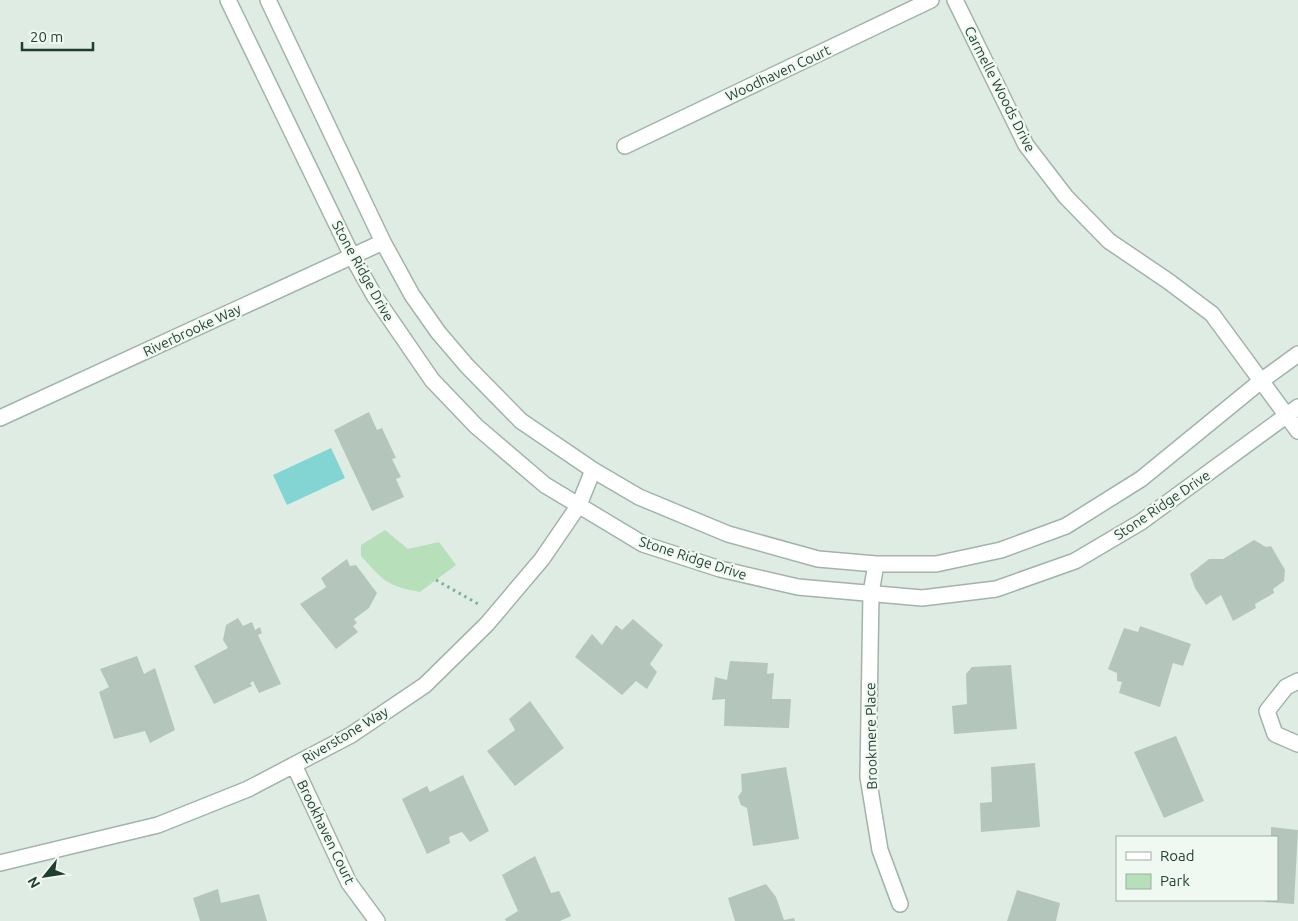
<svg xmlns="http://www.w3.org/2000/svg" width="1298" height="921" font-family="Ubuntu,sans-serif">
	<style>
		.green { fill: #b6dfba }
		.water { fill: #83d5d4 }
		.building { fill: #b4c6bc }
		.lines { fill: none; stroke-linecap: round; stroke-linejoin: round }
		.street-casing { stroke: #a2b4aa; stroke-width: 18 }
		.path { stroke: #7db198; stroke-width: 3; stroke-dasharray: 2.5 4; stroke-linecap: butt }
		.street { stroke: #fff; stroke-width: 15 }
		.labels { text-anchor: middle; dominant-baseline: central; stroke-width: 4.5; stroke-linejoin: round; paint-order: stroke }
		.street-label { font-size: 14px; fill: #1f3d30; stroke: #f0f8f2 }
	</style>
	<rect width="100%" height="100%" fill="#dfece4"/>
	<path class="green" d="M385,530l23,19 31,-7 17,23 -36,27c-34,-6 -37,-12 -59,-36v-11z"/>
	<path class="water" d="M331,448l14,30 -58,27 -14,-30z"/>
	<path class="building" d="M369,412l8,18 5,-2 14,30 -4,1 9,18 -5,2 8,18 -32,14 -38,-81z
		M1254,540l12,7 5,-1 14,24 -1,11 -11,8 1,4 -19,11 1,4 -23,13 -12,-26 -15,10 -11,-17 -5,-14 19,-15h14z
		M347,559l3,7 6,-1 21,28 -8,15 -15,11 3,4 -4,3 5,6 -22,17 -36,-45 26,-17 -5,-9z
		M238,618l5,8 9,-4 3,8 5,-3 2,6 -4,2 23,49 -22,9 -6,-12 -3,2 2,3 -38,18 -20,-38 34,-18 -5,-8 3,-15z
		M633,619l30,26 -13,19 7,8 -10,17 -11,-8 -14,14 -47,-38 17,-23 10,11 14,-20 6,5z
		M1140,626l51,18 -8,22 -10,-3 -13,44 -41,-14 3,-11 -5,-1v-8l-9,-4 16,-41 14,4z
		M137,656l7,18 11,-6 20,62 -25,13 -5,-12 -31,8 -15,-47 10,-5 -9,-18z
		M730,661l38,2 -1,11 7,-1 -2,26h19l-2,29 -65,-2 1,-27 -13,1 3,-23 12,3z
		M1011,665l6,64 -63,5 -2,-28 15,-2 -1,-30 6,-7z
		M530,701l34,47 -49,38 -28,-35 28,-21 -6,-11z
		M1176,736l28,65 -40,17 -30,-66z
		M1035,763l5,64 -59,5 -1,-29 12,-1 -1,-35z
		M786,767l13,72 -46,7 -6,-38 -6,-3 -3,-8 4,-6 -1,-17z
		M463,775l26,56 -19,11 -8,-10 -13,5 1,6 -23,11 -25,-55 25,-13 3,6z
		M1271,827l27,3 -4,74 -29,-2v-2h12v-63h-6z
		M535,856l16,37 8,-2 12,25 -11,5h-54l-1,-2 13,-8 -16,-36z
		M766,884l10,13 8,23 10,-2 1,3h-60l-7,-23z
		M218,889l3,14 38,-9 8,27h-67l-7,-23z
		M1017,890l43,13 -4,18h-49z"/>
	<g class="lines">
		<g class="street-casing">
			<path id="street" d="M228,0l124,256 23,41 57,83 44,46 69,59 98,59 77,25 78,18 124,11 74,-9 79,-28 66,-39 157,-115
				M268,0l115,242 29,53 26,37 29,34 54,55 72,49 46,27 89,37 90,25 58,5h60l65,-14 65,-24 75,-47 120,-98 37,-27
				M955,0l71,145 40,52 43,44 59,40 44,33 86,117
				M625,146l306,-146
				M0,418l383,-176
				M876,564l-5,29 -3,184 12,73 20,54
				M1298,681l-12,6 -19,24 8,23 23,10
				M294,765l55,118 28,38
				M0,863l158,-38 90,-36 103,-54 74,-50 62,-61 55,-65 37,-54 14,-35"/>
		</g>
		<path class="path" d="M436,580l44,25"/>
		<use href="#street" class="street"/>
	</g>
	<g class="labels">
		<g class="street-label">
			<text transform="translate(778 73) rotate(-25)">Woodhaven Court</text>
			<text transform="translate(1000 89) rotate(63)">Carmelle Woods Drive</text>
			<text transform="translate(363 271) rotate(61)">Stone Ridge Drive</text>
			<text transform="translate(192 330) rotate(-25)">Riverbrooke Way</text>
			<text transform="translate(1162 505) rotate(-34)">Stone Ridge Drive</text>
			<text transform="translate(693 558) rotate(18)">Stone Ridge Drive</text>
			<text transform="translate(345 735) rotate(-31)">Riverstone Way</text>
			<text transform="translate(871 736) rotate(-91)">Brookmere Place</text>
			<text transform="translate(326 832) rotate(64)">Brookhaven Court</text>
		</g>
	</g>
	<rect x="1116" y="836" width="162" height="65" fill="#f0f8f2" stroke="#9cada4"/>
	<rect x="1126" y="852" width="25" height="8" fill="#ffffff" stroke="#9cada4"/>
	<text x="1160" y="861" font-size="15" fill="#1f3d30">Road</text>
	<rect x="1126" y="874" width="25" height="15" fill="#b6dfba" stroke="#9cada4"/>
	<text x="1160" y="886" font-size="15" fill="#1f3d30">Park</text>
	<g transform="translate(45 876) rotate(240)" stroke="#f0f8f2" stroke-width="4" paint-order="stroke">
	<path d="M0-4L9 19L0 12L-9 19Z" fill="#1f3d30"/>
	<text y="-8" font-size="14" font-weight="bold" text-anchor="middle" fill="#1f3d30">N</text>
	</g>
	<path d="M22 42v8h71v-8" fill="none" stroke="#1f3d30" stroke-width="2.5"/>
	<text x="30" y="42" font-size="15" fill="#1f3d30" stroke="#f0f8f2" stroke-width="4" paint-order="stroke">20 m</text>
</svg>
